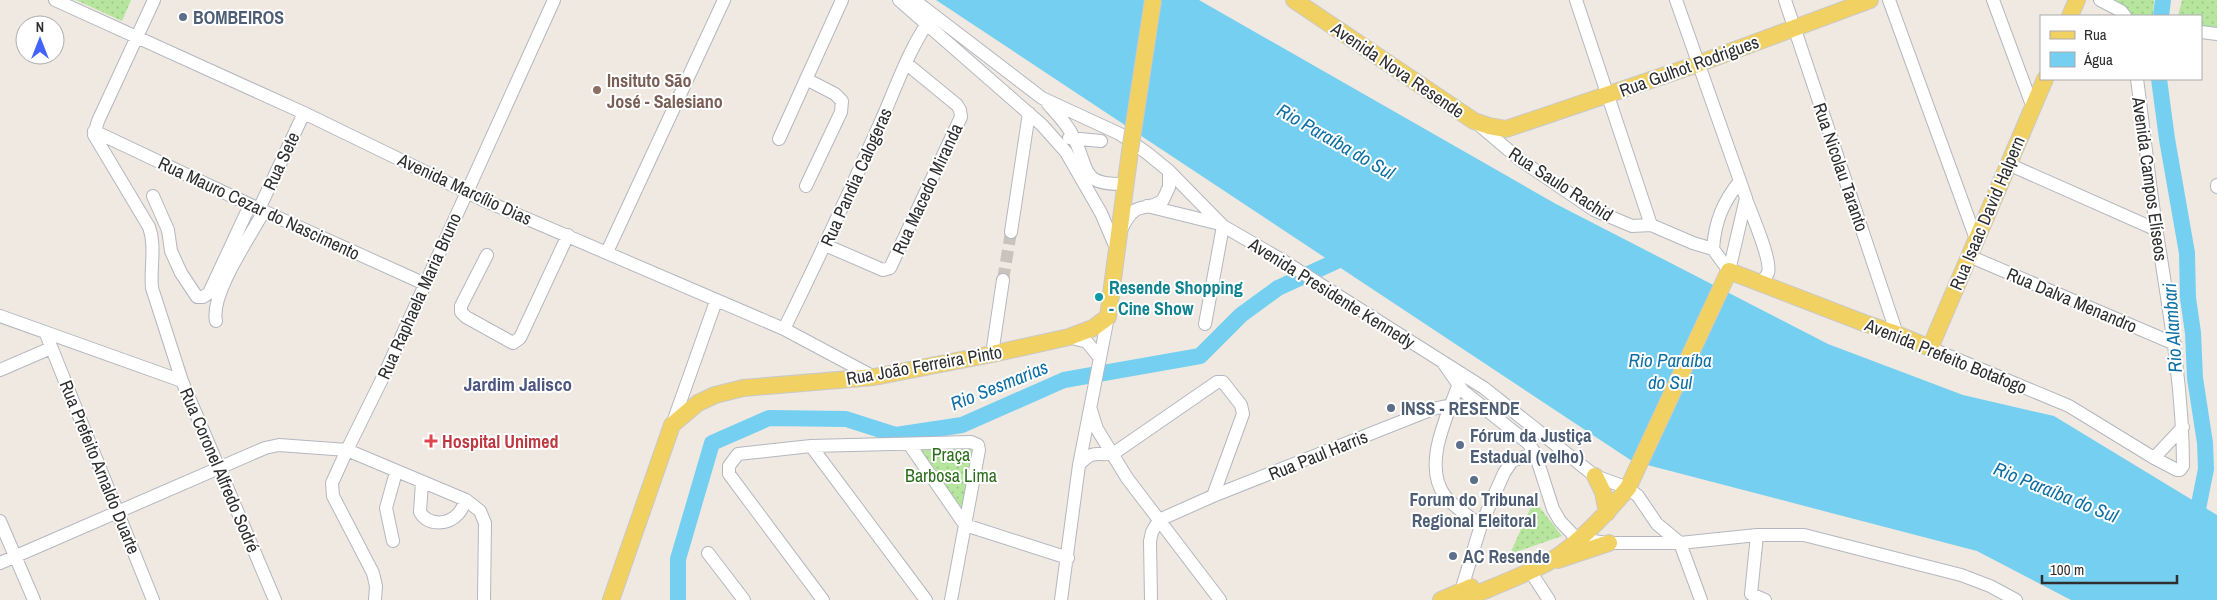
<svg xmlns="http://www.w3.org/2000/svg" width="2217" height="600" font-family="'Archivo Narrow',sans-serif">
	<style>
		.grass { fill: url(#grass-dots) }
		.water { fill: #75cff0 }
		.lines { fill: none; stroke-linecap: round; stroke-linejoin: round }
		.river { stroke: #75cff0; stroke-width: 16 }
		.minor-tunnel { stroke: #c8c4bd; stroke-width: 12; stroke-dasharray: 12 6; stroke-linecap: butt }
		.minor-casing { stroke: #b4b7c1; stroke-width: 14 }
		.major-casing { stroke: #c9c9c9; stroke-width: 18 }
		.minor { stroke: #fff; stroke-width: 12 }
		.major { stroke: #f2d163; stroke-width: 16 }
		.major-bridge-casing { stroke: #c9c9c9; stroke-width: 18; stroke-linecap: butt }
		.major-bridge { stroke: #f2d163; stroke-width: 16 }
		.service-dot { fill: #5c6f8a; stroke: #fff; stroke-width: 2 }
		.education-dot { fill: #8d6e63; stroke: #fff; stroke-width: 2 }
		.culture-dot { fill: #0f9aa8; stroke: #fff; stroke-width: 2 }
		.health-dot { fill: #e0444e; stroke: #fff; stroke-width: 2 }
		.labels { text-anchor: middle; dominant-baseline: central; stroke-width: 4; stroke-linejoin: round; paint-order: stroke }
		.service-label { font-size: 18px; font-weight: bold; fill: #4e5e75; stroke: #fff; text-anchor: start }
		.street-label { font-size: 18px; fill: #2e2e2e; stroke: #fff }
		.education-label { font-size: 18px; font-weight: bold; fill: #785e54; stroke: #fff; text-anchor: start }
		.culture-label { font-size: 18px; font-weight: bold; fill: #0d838f; stroke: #fff; text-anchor: start }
		.health-label { font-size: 18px; font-weight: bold; fill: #be3a42; stroke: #fff; text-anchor: start }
		.park-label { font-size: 18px; fill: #2c6e1b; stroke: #fff }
		.water-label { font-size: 19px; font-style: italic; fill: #0d6fa3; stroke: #fff }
		.neighbourhood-label { font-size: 19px; font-weight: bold; fill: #4d5680; stroke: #fff }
	</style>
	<defs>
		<pattern id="grass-dots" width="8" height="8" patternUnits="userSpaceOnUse" patternTransform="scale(1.25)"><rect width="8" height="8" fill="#b6e59e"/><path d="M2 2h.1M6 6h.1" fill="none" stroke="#9dc588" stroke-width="1.8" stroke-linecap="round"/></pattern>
	</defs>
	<rect width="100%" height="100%" fill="#efe9e1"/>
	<path class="grass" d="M76,0h55l-9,21z
		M2113,0h41l-1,16h-24z
		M2182,0h35v28l-16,-2v-10h-23z
		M913,445l62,1 -12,70z
		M1534,500l28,36 -52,18z"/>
	<path class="water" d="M936,0h263l357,204 272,140 135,51 91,21 163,99v85h-146l-94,-49 -345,-90z"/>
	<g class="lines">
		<path class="river" d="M2161,16l2,-16
			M2159,79l8,60 20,114 1,45 5,35 2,45 10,65 1,26 -11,55
			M678,600v-41l34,-116 57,-25 77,1 50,16 66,-10 102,-45 136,-24 41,-41 37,-27 74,-34"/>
		<path class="minor-tunnel" d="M1003,280l8,-48"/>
		<g class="minor-casing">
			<path id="minor" d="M55,0l249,113 177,86 303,130 90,48
				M154,0l-56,121 -4,14 55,92c7,19 1,41 3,61l30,93 93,219
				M899,0l143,125 24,27 35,61 15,35
				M914,0l128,98 78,36 27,19 22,18 54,55 59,34 202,128 111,88 33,12 10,8 19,28 23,19
				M1576,0l75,225
				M1676,0l70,198 -17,73
				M1785,0l112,334
				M1889,0l87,239
				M1993,0l39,105
				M2100,0l21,11 4,5
				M2201,32l16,2
				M2137,79c7,51 12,103 20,154 12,77 26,155 26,233l-3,4h-3l-23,-12 29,-31
				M1048,104c10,11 20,21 26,34 16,33 6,47 51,46
				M1479,125l40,34 75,51 38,16 19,-1 42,18 20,6
				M94,131l165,78 166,75
				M1069,138l32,3
				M779,139l63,-139
				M2008,164l149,66
				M2217,185v2
				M806,186l35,-74 1,-11 -7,-7 -29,-15
				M153,196l15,34 3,21 10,22 16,24h6l6,-4 41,-88
				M1746,199c5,14 26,61 22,74 -2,4 -5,7 -7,10
				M1147,206l73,18
				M259,209l45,-96
				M1122,228c15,-31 24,-14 41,-28l6,-13v-16
				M1011,232l18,-119
				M825,245l58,25 7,-2 71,-151 -1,-7 -3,-5 -50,-41
				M607,252l117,-252
				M487,255l-26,51v6l5,5 47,26 7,-5 48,-103
				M1969,256l206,88
				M1729,271l-16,-22c2,-28 10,-47 27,-68
				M0,316l182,65
				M216,321c-6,-27 34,-84 48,-110
				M1205,324l18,-98
				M784,329c34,-69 66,-138 97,-208 14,-31 31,-81 53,-106
				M46,334l107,266
				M1069,337l18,5 12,15
				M1930,348l139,58 85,52
				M992,354l11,-74
				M1444,364l19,27 65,52 7,10 18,56 7,12 17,18 32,4h71l77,-8h47l157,40 29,11 26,14
				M0,370l51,-22
				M1458,386c-11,31 -36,79 -13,110 9,11 24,21 36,29
				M1091,410l6,19 30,49 93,122
				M672,425l44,-124
				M909,444l56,81 103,33
				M811,446l115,154
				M1079,465c17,-20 23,-5 38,-14l100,-69h6l18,23 2,9 -30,82
				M422,482l-2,30c8,14 28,13 38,2 4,-4 6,-10 8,-14
				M0,521l34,79
				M393,541l-7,-33 10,-36
				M1680,543l21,57
				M708,553l36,47
				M0,563l265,-115 14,-3 68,5 119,50 14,11 5,12 -1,77
				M1530,571l19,29
				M1751,594l6,-59
				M1751,594l14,6
				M1463,596l-2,-5 20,-66 23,-52 8,-12 23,-8
				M375,600l1,-14 -3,-13 -40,-77 -1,-13 15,-33 38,-77 169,-373
				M823,600l-94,-126v-8l9,-12 73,-8 160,-4 7,3 1,5 -28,150
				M1061,600l18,-135 29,-148
				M1151,600l-1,-59 2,-9 7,-12 54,-24 220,-87 18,-4 29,1"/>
		</g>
		<g class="major-casing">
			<path id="major" d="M1294,0l180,121 15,5 17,3 186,-63 178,-66
				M2070,16l7,-16
				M1595,476l8,16 4,21
				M1558,560l51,-17
				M611,600l61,-175 26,-22 17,-8 28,-7 131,-11 118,-23 77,-17 24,-9 15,-11 22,-166
				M1441,600l30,-13
				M1462,600c28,-12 58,-23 85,-37 30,-17 59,-49 81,-75l101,-217 135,52 33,11 33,14 115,-269"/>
		</g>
		<use href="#minor" class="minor"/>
		<use href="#major" class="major"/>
		<g class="major-bridge-casing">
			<path id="major-bridge" d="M1130,151l23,-151"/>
		</g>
		<use href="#major-bridge" class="major-bridge"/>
	</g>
	<g class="service-dot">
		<circle cx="183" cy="17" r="5"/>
		<circle cx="1391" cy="408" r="5"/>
		<circle cx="1460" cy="445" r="5"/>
		<circle cx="1474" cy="480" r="5"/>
		<circle cx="1453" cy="556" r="5"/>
	</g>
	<circle class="education-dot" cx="597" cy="90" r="5"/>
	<circle class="culture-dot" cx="1099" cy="297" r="5"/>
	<path class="health-dot" d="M428.5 433.5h5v5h5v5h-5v5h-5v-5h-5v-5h5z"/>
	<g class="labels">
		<g class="service-label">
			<text x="193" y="17">BOMBEIROS</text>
			<text x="1401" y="408">INSS - RESENDE</text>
			<text x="1470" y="435">Fórum da Justiça<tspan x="1470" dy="21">Estadual (velho)</tspan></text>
			<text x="1474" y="499" text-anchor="middle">Forum do Tribunal<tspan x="1474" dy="21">Regional Eleitoral</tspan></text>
			<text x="1463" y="556">AC Resende</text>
		</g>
		<g class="street-label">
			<text transform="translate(1689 66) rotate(-20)">Rua Gulhot Rodrigues</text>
			<text transform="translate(1398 70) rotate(34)">Avenida Nova Resende</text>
			<text transform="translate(281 161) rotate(-65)">Rua Sete</text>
			<text transform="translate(1841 167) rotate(71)">Rua Nicolau Taranto</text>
			<text transform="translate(856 177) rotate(-66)">Rua Pandia Calogeras</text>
			<text transform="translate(2150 179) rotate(82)">Avenida Campos Elíseos</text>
			<text transform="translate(1561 184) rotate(33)">Rua Saulo Rachid</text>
			<text transform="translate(465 189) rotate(25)">Avenida Marcílio Dias</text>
			<text transform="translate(927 189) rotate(-65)">Rua Macedo Miranda</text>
			<text transform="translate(259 208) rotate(25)">Rua Mauro Cezar do Nascimento</text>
			<text transform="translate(1987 213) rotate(-67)">Rua Isaac David Halpern</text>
			<text transform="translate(1332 293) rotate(32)">Avenida Presidente Kennedy</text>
			<text transform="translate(419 296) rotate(-66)">Rua Raphaela Maria Bruno</text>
			<text transform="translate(2072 300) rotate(23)">Rua Dalva Menandro</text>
			<text transform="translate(1946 356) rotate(22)">Avenida Prefeito Botafogo</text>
			<text transform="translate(924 365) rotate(-10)">Rua João Ferreira Pinto</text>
			<text transform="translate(1318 455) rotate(-22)">Rua Paul Harris</text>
			<text transform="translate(100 467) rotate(68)">Rua Prefeito Arnaldo Duarte</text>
			<text transform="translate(220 470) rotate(67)">Rua Coronel Alfredo Sodré</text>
		</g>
		<g class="education-label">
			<text x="607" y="80">Insituto São<tspan x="607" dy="21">José - Salesiano</tspan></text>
		</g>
		<g class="culture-label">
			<text x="1109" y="287">Resende Shopping<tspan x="1109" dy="21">- Cine Show</tspan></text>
		</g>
		<g class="health-label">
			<text x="442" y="441">Hospital Unimed</text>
		</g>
		<g class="park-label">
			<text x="951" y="454">Praça<tspan x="951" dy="21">Barbosa Lima</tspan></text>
		</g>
		<g class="water-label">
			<text transform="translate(1336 141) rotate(30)">Rio Paraíba do Sul</text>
			<text transform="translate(2172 328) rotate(-94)">Rio Alambari</text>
			<text x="1670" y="360">Rio Paraíba<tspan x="1670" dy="22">do Sul</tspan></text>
			<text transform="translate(999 385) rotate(-22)">Rio Sesmarias</text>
			<text transform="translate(2056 492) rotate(22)">Rio Paraíba do Sul</text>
		</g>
		<g class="neighbourhood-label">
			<text x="518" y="384">Jardim Jalisco</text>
		</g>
	</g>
	<rect x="2040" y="15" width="162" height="65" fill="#ffffff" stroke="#ababab"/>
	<rect x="2050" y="31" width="25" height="8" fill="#f2d163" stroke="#ababab"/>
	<text x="2084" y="40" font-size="15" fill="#2e2e2e">Rua</text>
	<rect x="2050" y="52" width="25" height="15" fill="#75cff0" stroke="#ababab"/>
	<text x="2084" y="65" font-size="15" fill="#2e2e2e">Água</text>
	<g transform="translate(40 40)"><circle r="24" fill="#ffffff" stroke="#ababab"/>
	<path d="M0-4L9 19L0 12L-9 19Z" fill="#4264fb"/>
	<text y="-8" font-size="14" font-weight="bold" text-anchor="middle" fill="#2e2e2e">N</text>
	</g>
	<path d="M2042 575v8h135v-8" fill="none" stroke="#2e2e2e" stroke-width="2.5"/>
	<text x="2050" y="575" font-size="15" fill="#2e2e2e" stroke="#ffffff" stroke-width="4" paint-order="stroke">100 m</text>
</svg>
